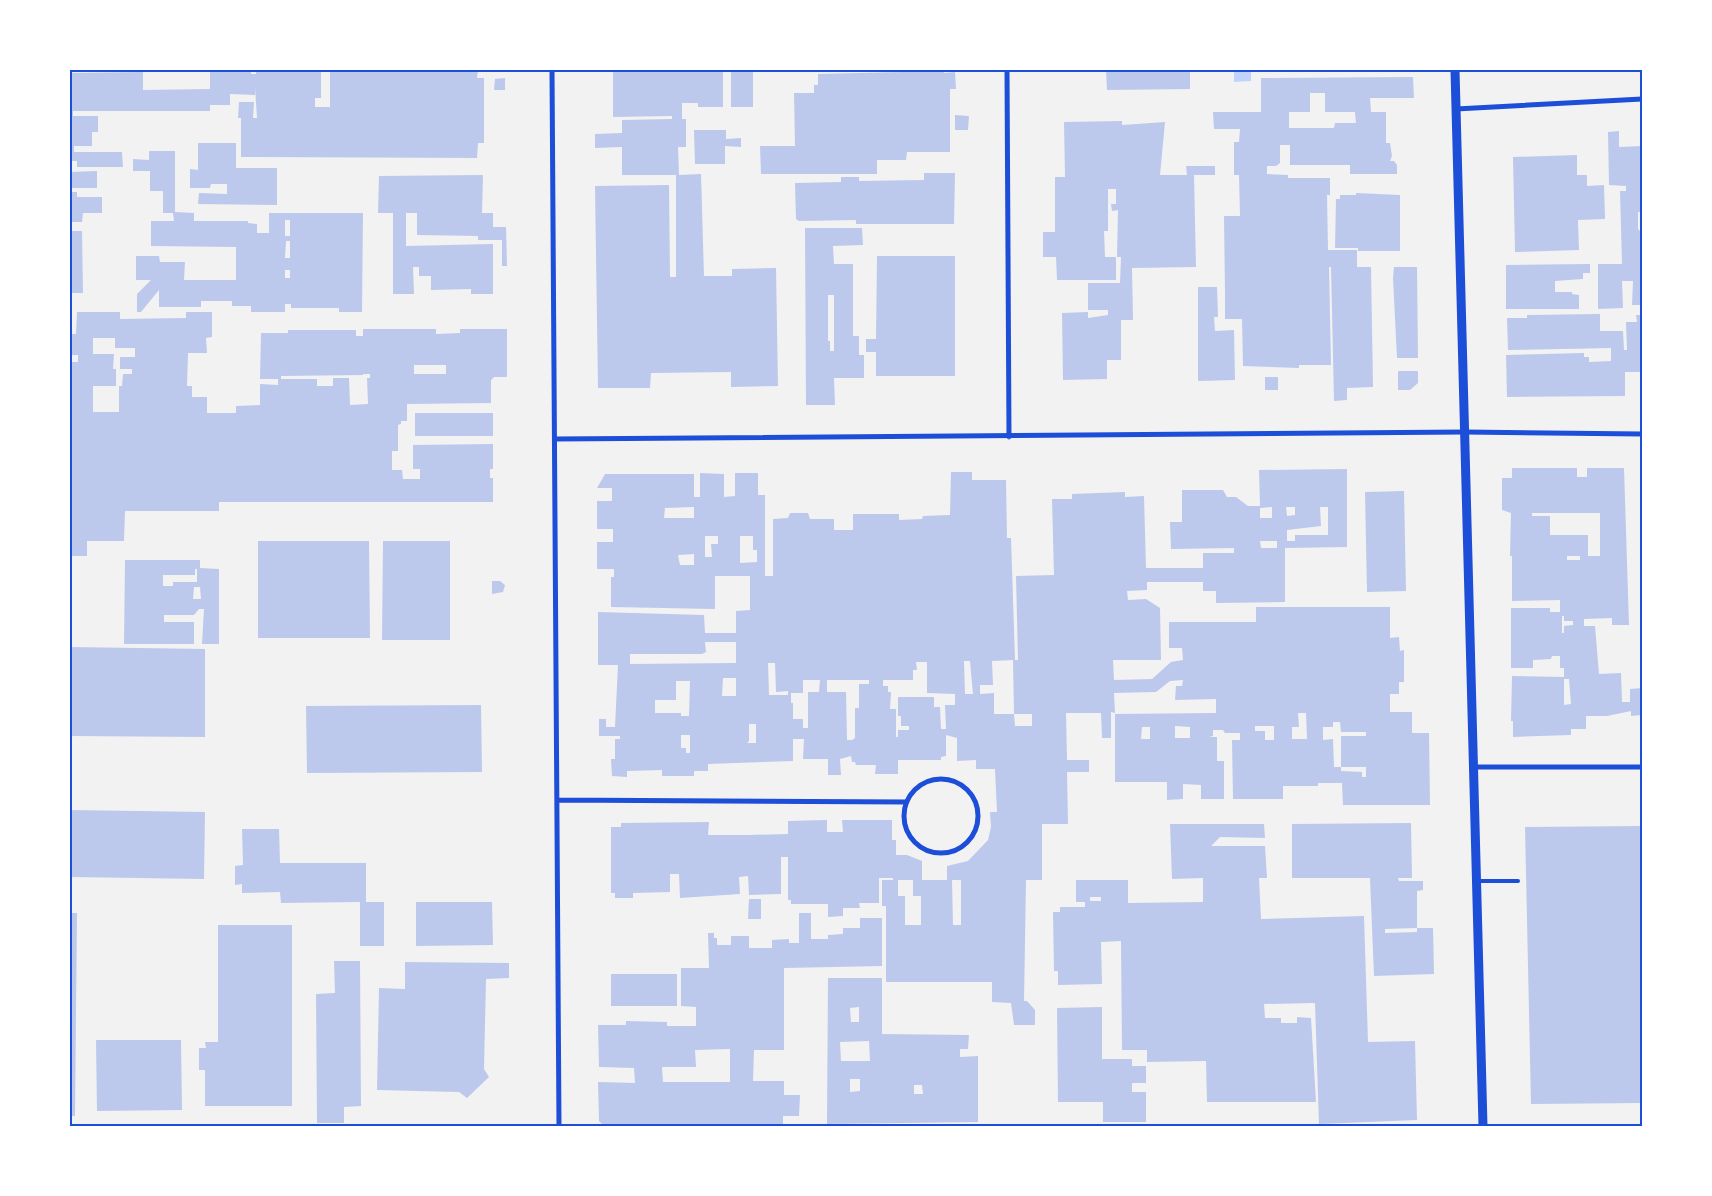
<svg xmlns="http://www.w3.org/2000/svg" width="1712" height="1196" font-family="Barlow,sans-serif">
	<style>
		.water { fill: #bfd3fe }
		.building { fill: #bdc9ec; fill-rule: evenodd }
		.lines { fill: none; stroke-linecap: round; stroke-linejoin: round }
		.service { stroke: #1d4ed8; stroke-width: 4 }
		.minor { stroke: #1d4ed8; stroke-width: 5 }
		.tertiary { stroke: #1d4ed8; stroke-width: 9 }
		.neatline { fill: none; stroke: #1d4ed8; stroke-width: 2 }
	</style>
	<rect width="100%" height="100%" fill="#f2f2f2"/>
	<path class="water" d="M1234,70h17v11l-17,1z"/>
	<path class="building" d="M210,70h41v4h5v-4h65v28h-6v9h15v-37h148l-1,8h7v65h-6l-1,15 -236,-1v-39h-3l1,-16h15l-1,16h4l-2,-31v8l-25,-1v11h-20v6h-137v5h25v16h-6v14h-18v6h48l1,15h-46v-6h-7v-88l73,-1v18l67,-1z
		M723,70v37h-25v-4h-16v16h4v28h-8l1,28 22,-1 3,102h28v-7l44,-1 2,118 -47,1v-15l-80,1 -1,15h-52l-3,-202 74,-1 1,92h6v-102h-54v-28l-27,1v-14l27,-1v-13l50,-1v-3l-59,1v-46z
		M731,70h22v37h-22z
		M1106,70h84v19l-83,1z
		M944,71v2l11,-1 1,17h-6v63h-43l-1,8h-29v14h-116l-1,-28h35l-1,-53h20v-8h4v-11z
		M1413,77l1,21h-44l1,14h15v31h4l2,13 -2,5h4l3,4v9h-47v-9h-60v-20h-10v18l-4,3h-9v8l21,1v3h42v17h-3l1,55h29v17h14l2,120 -26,1v12l-13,1 -3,-134h-2l2,98h-32v3l-56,-2 -1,-47h-17v-25l-1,-78h16l-1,-41h-5v-33h5l1,-13h-26l-1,-17h48v-34zM1310,93h15v19h30l1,11h-21l-1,5h-45v-16h21z
		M505,78v12h-11l1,-11z
		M955,115l14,1 -1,14h-13z
		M1122,121v4l43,-3 -5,53h27l-1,-9h29v9h-21l2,92 -64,1 1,52h-12v40h-14v19l-44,1 -1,-67 26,-1v6l20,-3v-5h-20v-27h32l1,-26h-4l1,-47 -6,1 -1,-7h5v-15h-8v42h-4l1,26h11v23h-59l-1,-23h-13v-25h12v-55h10l-1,-55z
		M694,130h32v9l15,-1v9l-16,-1v18h-30z
		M1619,131v16l23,-1v66h-4v17l4,4v72h-10l1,-24h-11l1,27 -25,1v-45h24l-2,-73h6v-5l-17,-1 -1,-53z
		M198,143h38v25h41v37l-79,-1 1,-11 28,1v-10h-16l-1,4h-20v-19l8,1z
		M149,151h26v61l19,1v8h54v2l9,1v9h12v-20h94l-1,99h-23v-4h-48v-4h-6v8h-34v-6h-19v-5h-31v6h-42v-17l-18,22h-4v-18l14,-14h-15v-24h23l1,6h25l-1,18h52v-33l-85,-1v-25h23l-1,-8h-10v-22h-13v-20h-17v-12l16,1zM285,220h5v16h-5zM286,241h4v17h-5zM285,270h5v8h-5z
		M1577,155v20h10v11l17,-1 1,34 -27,1 1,30 -64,2 -2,-95z
		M97,171v17h-27v-16z
		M924,173h31l-1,51h-98v-4l-57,1 -3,-2 -1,-36 46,-1v-5h18v4l65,-1z
		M483,175l-1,38h11v14h13l1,39h-5v-26h-24v-4l-61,-1v-22h-11v33l87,-2v50h-22v-5l-40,1v-14h-12v-9h-6l1,27h-21v-81h-15l1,-37z
		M70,192h7v5h25v16h-19l-1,9h-12z
		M1356,193l44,2v56h-42v-3h-23l1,-49h4v-4h16z
		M805,228h57l1,17 -30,1 1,18h19v72h6v19h5v23h-30l1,27h-29zM828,295h6v56h-4v-10h-2z
		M70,231h12l1,62h-13z
		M877,256h78v120h-79v-24h-10v-13h10z
		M1590,264v9h-7v6l-28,2v11h17v2l7,1v14h-73v-44z
		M1394,267h23l1,91h-21l-4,-80z
		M1198,287h19l1,30h-4l1,14 19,-1 1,50 -37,1z
		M77,312h43v7l66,-1v-6h26v25l-6,1 1,15h-19l-1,33h5v11h15v16h29v-7l24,-1v-21l18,1v-6h-18l1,-46h27v-3h68v6h7v-7h73v5l24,-1v-4h47v48h-13l-3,3v23l-84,1v17h-6v3l-3,1v26h-6v19h10l1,9h17v-10h-7v-24l80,-1v25h-3v9h3v24h-274v9h-94l-1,30h-37v15h-17v-163h2v-31h6v-7h-8v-21h6zM93,338h22v10h20v9h-15v12h12v5h-9l-1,12h-3v26h-26v-26h23v-17h-3l1,-15h-21zM414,365h32v9h-32zM363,374h7v4h-3l1,26 -18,1 -1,-27h-16v8h-16v-7h-36v-3l82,-1z
		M1600,314v17h23l1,19h3l-1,-28h11l-1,-7h6v57h-17v24l-118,1 -1,-42 78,-2v4h5v5l22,-1v-13l-103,2 -1,-32h20v-3z
		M1398,371h20v12l-8,7h-12z
		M1265,377h13v13h-13z
		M415,413h78v23h-78z
		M1512,468h65v9h10v-9h37l5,157h-17v-7l-28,1v7h11l4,48 22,-1 1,29h8v-13l12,-1v27l-11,1v-5l-24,5h-21v13h-15v6l-58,2v-16h-2l1,-45 52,1v-9h-4v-12h-8l-1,3 -18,1v8h-22v-60h39v4h10v-12l-48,1v-45h-2l1,-43 -9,-3v-32h10zM1532,513h68v43h-12v-21h-38v-19h-18zM1567,556h13v4h-13zM1562,616h2v5h9v4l-9,1v7h-2zM1564,679h5l2,25 -7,1z
		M1347,469v78l-62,1v54l-69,1v-12h-13v-9h-56v8l-20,1 1,9 18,-1 14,9 1,52h-48l1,20 38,-1 19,-17 12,-2 -1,-12h-13v-26h87v-15h134v31l9,-1 1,14 4,-1v32h-5v12h-9v18h22v21h17l1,72h-87l-1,-22h-24v3h-35v13h-50l-1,-59h8v-7h-15l-2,-3h-10v6l-4,1h8v24h7v38h-23v-14l-18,-1v15l-16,1v-18h-52v-68l101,-1v-14l-41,1 1,-14h6l1,-6 -13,1 -14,11 -42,1 1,20 -4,-1v26h-9l-1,-25h-35l1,47h22v12h-22l1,52h-26v56h-16l-2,121h3l8,9v15h-21l-3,-22 -19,-1v-20h-106v-76h-4v-26h11v-2h-14v25h-20l1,5h-17v8l-15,1v-13h-37v-4h-3v-43h-7v37l-32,1 -1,-19 -9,1 1,17 -60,4 -1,-24h-9v18l-37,1v5h-18v-5h-4v-66h10v-4l88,-1 -1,13h40l40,-1v-13l39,-1v12h16l-1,-12h50v20h4v15h11l15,6v19h25v-14l21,-5 20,-21 3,-13 -1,-15h7l-2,-43h-19v-9l-19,1v-23l-11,-3v21l-5,1v3h-43v14h-23l1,-9h-20l-1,-3h-3l-1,-6 -11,3 1,16h-13v-16h-25l1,-20h-11v22l-85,3v7h-14v5h-32v-6l-35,1v6l-15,-1 -1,-17h4v-20h5v-3h-21v-17h7v8h9l3,-62h-20v-53l106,3 1,18h31v-22l14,-1v-34h-35v33l-104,-2v-30h3v-8h-17v-27h16v-13h-16v-28h15v-13h-15l8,-14h89v23h6v-24l24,1v23l11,-1v-23h23v22h7v81h8v-57l15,-1 2,-5h18l2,6h24v11h19v-16h46v6l23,-1 1,-3 27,-1 1,-43h21v8h34l1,58h4l4,122h3l-2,-84 38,-1 -2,-76h20v-5l53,-2v5l19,-1 2,72h57v-15h31v-5l-63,1 -1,-27h12v-32h41l4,7h9l12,9h12l-1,-36zM694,507v11h-30l1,-10zM1272,507v11h-12v-10zM1286,507h9v8l-8,1zM1320,507h8v28h-33v6h-8v-11l34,-4zM705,536h13v8h-7l1,13h-7zM740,536h13v14h4v12l-17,1zM1260,541h17v7h-16zM694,554v11h-14l-2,-10zM705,642h31v21l-106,1v-10h72l4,-2zM1013,660l1,54h18v12h-17l-1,-12h-20v-21l-14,1v-9h13l-1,-24zM964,661h6l3,33h-8zM916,662h11v31l28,1v11h-10l1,24h-5l-1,-22h-6v-10h-36v19h3v10h8v4h-11v7h-2v-28h-6l1,-17h-3v-6h-5v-6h30v-10h4zM768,663h7l1,29 12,-1v4h-19zM723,678h13v18h-14zM803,680h17l-1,12h-11v36h-5v-9h-10v-16h-2v-10h12zM827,680h42v4h-10v24h-4v30l-3,2h-5l-1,-48h-19zM676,681h14l-1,35h-8v-3h-26v-13h21zM1298,713h8l1,26h-15v-12h7zM1333,722h7l1,10h25v4h-25v31h25v10h-4v-5l-21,-1v-4h-7l-1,-28 -10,1v-13h10zM749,724h7v19h-9l2,-2zM1175,726l15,1v11h-15zM1255,726h19v14h-9v-9h-10zM1142,727h8v12h-9zM681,735h9v18h-4v-5h-5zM898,880h15v16h8v29h-16v-29h-7zM952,880h9v45h-8z
		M1404,491l2,100 -39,1 -2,-100z
		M258,541h111l1,97h-112z
		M383,541h67v99h-68z
		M125,560h75v8l19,1v75h-17l2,-35h-5l-5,6h-30v7h30v22h-70zM195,569h2v13h-24v4h-10v-11h32zM194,587h6l1,12h-8z
		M492,581h8l5,4 -2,7 -11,2z
		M70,647l135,2v88l-135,-1z
		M481,705l1,67 -175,1 -1,-67z
		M70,810l135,2 -1,67 -134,-2z
		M1411,823l1,55h-14l1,3h24v9l-6,1v37l-32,1v4l32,-1v-4h16l1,46 -60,2 -4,-98h-78v-54z
		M1170,824h94l1,14 -45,-1 -9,9h54l2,32h-8l2,41 103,-3 4,126 47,-1 2,79 -98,4 -4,-121 -51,1 1,14h16v5h16v-6l14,1 5,84h-109l-1,-41 -59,1v-12h-25l-1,-109 -20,1 1,42 -44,1v-14h-4l-1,-59h7v-5h25v-5h-9v-22h52v23l75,-1v-24l-31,1zM1090,897h11v4h-11z
		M1642,826v277l-111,1 -6,-277z
		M242,829h37l1,34h86v39h18v44h-24v-44l-79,1 -1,-11 -38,1v-9l-7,1v-19l8,-1z
		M749,899h12v20h-13z
		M416,902h76l1,43 -77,1z
		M70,913h7l-2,203h-5z
		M799,913h12v26h17v-4l15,-1v-6h17v-10h22v48l-98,2v82h-30l-1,31h31v14h16l-1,21h-16v8l-180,1 -4,-4 -1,-39 37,1 -1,-15 -35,-1 -1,-42h28v-4l41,1v4h29v-19l-15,-1v-38h28l-1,-35h6v5h3v7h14v-9h18v12h23v-8l17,-1v4h10zM730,1049v33h-67l-1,-15h34l-1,-17z
		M218,925h74v181h-87v-36h-6v-22h7l-1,-6h13z
		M334,961h26l1,145 -17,1v16h-27l-1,-129 19,-1z
		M405,962l104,1v15l-23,1 -2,90 5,8 -22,21 -8,-6 -82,-2 2,-102 26,1z
		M611,974h66v32h-66z
		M828,978h54v56l87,1 -1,14h-8v8l18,-1v66l-151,2zM859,1007v15h-8l-1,-14zM869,1041l1,20h-29l-1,-19zM850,1079h10v12l-10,1zM914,1085h8l1,9h-9z
		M1102,1007v52h30v7h14v17h-14v9h14v30h-43v-20h-45l-1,-94z
		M96,1040h85l1,70 -85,1z"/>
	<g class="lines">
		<path class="service" d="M1478,881h40"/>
		<path class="minor" d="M552,70l7,1056
			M1007,70l2,367
			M1456,109l186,-10
			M555,439l910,-7 177,2
			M1474,767h168
			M904 816a37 37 0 1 1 74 0a37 37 0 1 1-74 0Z
			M557,800l350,2"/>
		<path class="tertiary" d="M1455,70l28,1056"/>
	</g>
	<rect width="1712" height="1196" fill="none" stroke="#ffffff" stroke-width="142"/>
	<rect x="71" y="71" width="1570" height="1054" class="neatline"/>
</svg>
